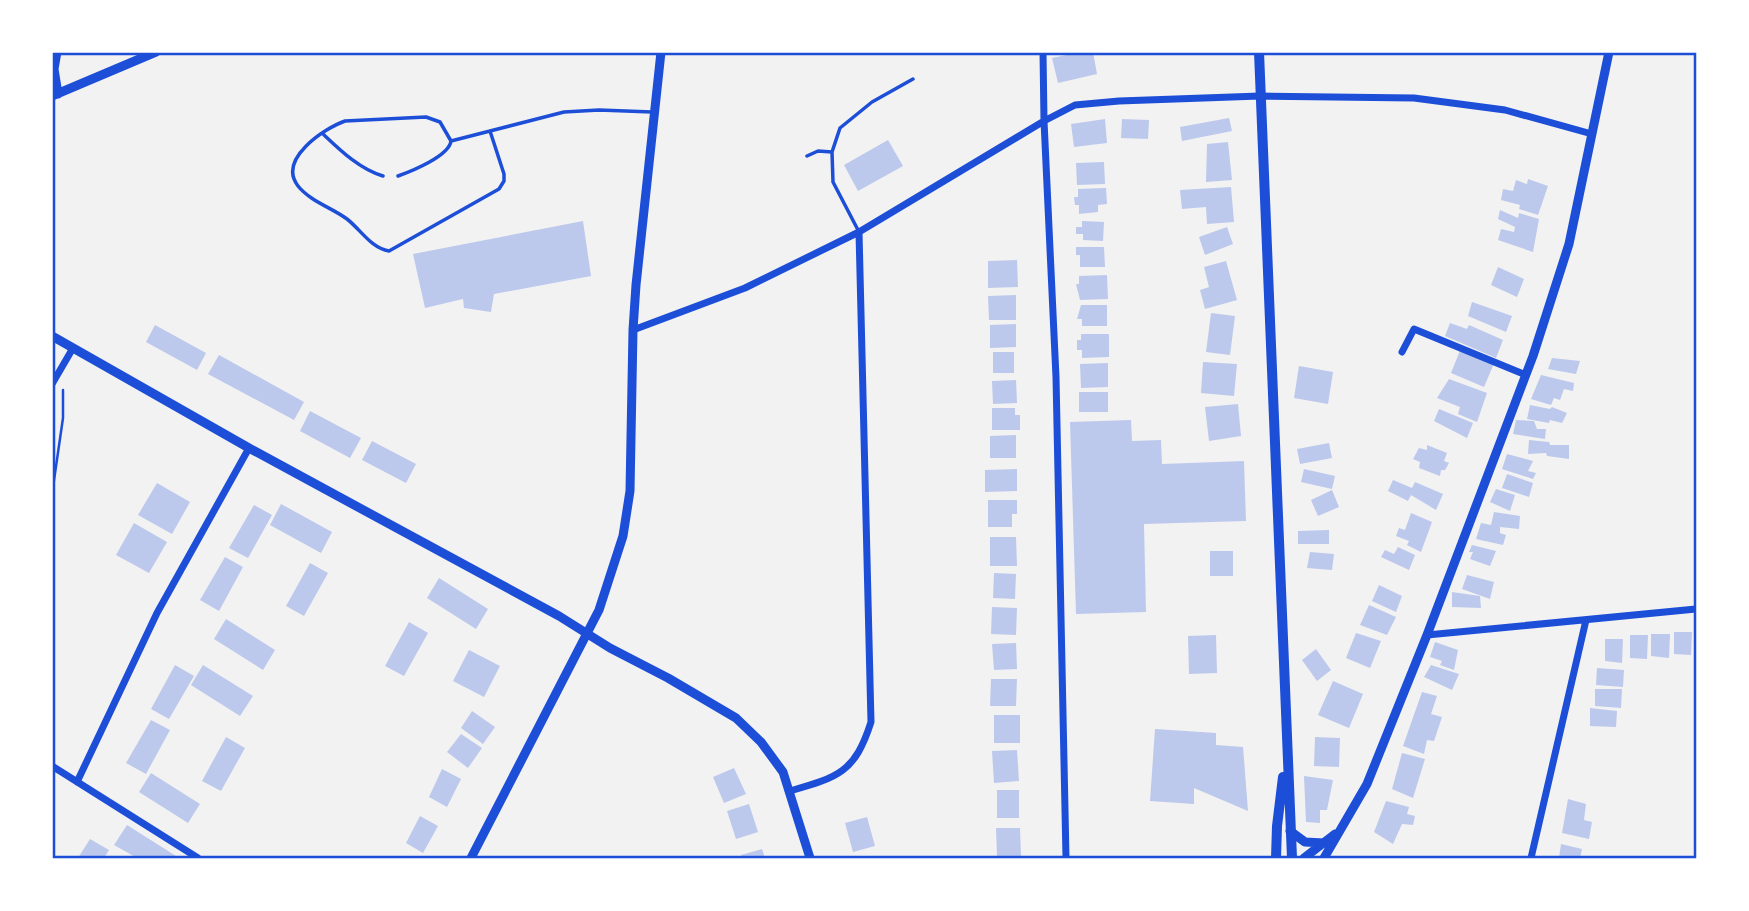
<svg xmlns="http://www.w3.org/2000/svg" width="1749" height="911" font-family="'Sofia Sans Condensed',sans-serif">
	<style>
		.building { fill: #bdc9ec }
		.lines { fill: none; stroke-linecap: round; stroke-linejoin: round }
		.path { stroke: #1d4ed8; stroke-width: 2.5 }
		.service { stroke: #1d4ed8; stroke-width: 3.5 }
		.minor { stroke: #1d4ed8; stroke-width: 7 }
		.tertiary { stroke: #1d4ed8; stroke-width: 9 }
		.secondary { stroke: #1d4ed8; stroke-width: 10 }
		.neatline { fill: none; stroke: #1d4ed8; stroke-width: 2.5 }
	</style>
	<rect width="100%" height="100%" fill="#f2f2f2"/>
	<path class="building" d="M1081,52h12l4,22 -39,9 -6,-25z
		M1229,118l3,13 -50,10 -2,-14z
		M1105,119l2,24 -33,4 -3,-23z
		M1122,119l27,1 -1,19 -27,-1z
		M888,140l15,26 -45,25 -14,-26z
		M1228,142l4,38 -26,2 1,-38z
		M1104,162l1,22 -28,1 -1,-22z
		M1528,179l20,7 -10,29 -19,-6 1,-4 -19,-5 2,-11 10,2 3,-11 11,4z
		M1231,187l3,35 -27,2 -1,-17 -24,2 -2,-19z
		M1106,188l1,16 -9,1v7l-19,2v-9h-4l-1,-8h4v-8z
		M1500,210l18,8 1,-5 20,6 -6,33 -35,-12 3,-11 13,3 1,-5 -17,-8z
		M583,221l8,55 -97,18 -3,18 -27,-4 -1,-9 -38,9 -12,-54z
		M1082,221l22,1 -1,19 -20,-1v-6h-7v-7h6z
		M1227,227l6,17 -28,11 -6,-18z
		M1076,247h28l1,20h-25v-12h-4z
		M1017,260l1,27 -30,1v-27z
		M1226,261l11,39 -32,9 -5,-19 9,-3 -5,-20z
		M1498,267l26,12 -7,18 -26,-12z
		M1107,275l1,24 -28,1 -4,-16h3v-8z
		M1016,295v25h-27l-1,-24z
		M1472,302l40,14 -6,16 -38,-16z
		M1081,305h26v21h-25v-7h-5z
		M1211,313l24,3 -5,39 -24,-3z
		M1450,323l17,6 2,-4 34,15 -7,18 -51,-22z
		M1016,324v23l-26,1v-23z
		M155,325l51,28 -9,17 -51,-28z
		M1081,334h28v23l-27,1v-8h-5v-10h4z
		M1461,348l34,13 -11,26 -33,-14z
		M993,352h21v21h-21z
		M219,355l85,47 -10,18 -86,-46z
		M1552,358l28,3 -4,13 -28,-5z
		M1203,362l34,2 -3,32 -33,-3z
		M1108,363v24l-27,1 -1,-24z
		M1299,366l34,6 -5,32 -34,-6z
		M1541,375l33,8 -1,8 -9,-2 -4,11 -6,-2 -3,7 -20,-6z
		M1449,379l38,14 -10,29 -19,-8 2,-7 -23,-9z
		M1016,380l1,23 -24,1 -1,-23z
		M1079,392h29v20h-29z
		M1238,404l3,32 -32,5 -4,-34z
		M1530,405l20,4 2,-2 15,6 -5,10 -12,-3 -1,3 -22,-4z
		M992,408h23v7h5v15h-28z
		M1439,409l34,14 -6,15 -33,-17z
		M310,411l51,27 -11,20 -50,-27z
		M1131,420l1,21 29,-1 1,24 82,-3 2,60 -102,3 2,88 -70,2 -6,-192z
		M1516,420l18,1 3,8h9l-1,10 -32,-5z
		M1016,435v23h-26v-22z
		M1529,440l20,2 1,3h19v14l-22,-3 -1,-3 -18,1z
		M372,441l44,23 -10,19 -44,-23z
		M1329,443l3,15 -32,6 -3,-15z
		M1427,445l20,8 -3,8 5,2 -4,7h-4l-1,6 -21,-8 1,-6 -7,-3 6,-11 8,2z
		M1507,454l26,7 -5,10 8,2 -3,6 -31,-10z
		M1017,469v22l-32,1v-22z
		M1304,469l31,7 -3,13 -31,-7z
		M1507,474l26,9 -4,14 -27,-9z
		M1393,480l19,8 3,-6 28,12 -7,16 -25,-15 -3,6 -20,-10z
		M157,483l33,19 -18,32 -34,-19z
		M1496,489l19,6 -5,16 -20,-9z
		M1332,490l7,17 -21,9 -7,-16z
		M988,500h29v14h-5v13h-24z
		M281,504l51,28 -11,21 -51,-28z
		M254,505l18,10 -24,43 -19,-10z
		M1494,512l26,4 -1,13 -19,-2v6l6,2 -3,10 -27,-6 5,-16 10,2z
		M1411,513l21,9 -11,30 -14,-7 2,-4 -13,-5 3,-8 6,2z
		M134,523l33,19 -18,31 -33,-18z
		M1329,530v14h-31v-13z
		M990,537h26l1,29h-27z
		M1472,545l24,6 -6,15 -20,-7 3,-7h-4z
		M1398,547l17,8 -6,15 -28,-13 4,-7 9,4z
		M1210,551h23v25h-23z
		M1310,552l24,2 -2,16 -25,-2z
		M225,557l18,10 -24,44 -19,-11z
		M310,563l18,10 -24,43 -18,-10z
		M994,573l22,1 -1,25 -22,-1z
		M1467,575l27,7 -4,17 -28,-10z
		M439,578l49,31 -12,20 -49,-31z
		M1379,585l23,11 -6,16 -24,-11z
		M1452,592l28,4 1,12 -29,-1z
		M1369,605l27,12 -9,18 -27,-10z
		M992,607l25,1 -1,27 -25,-1z
		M226,619l49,31 -12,20 -49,-31z
		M409,622l19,11 -24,43 -19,-10z
		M1674,632h18l-1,23 -17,-1z
		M1356,633l25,8 -11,27 -24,-10z
		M1651,634h19l-1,24 -18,-2z
		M1216,635l1,38 -28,1 -1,-38z
		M1630,635h18l-1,24 -17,-1z
		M1605,639h18l-1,24 -17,-2z
		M1435,642l23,8 -4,20 -14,-5 2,-4 -12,-4z
		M1016,643l1,26 -23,1 -2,-26z
		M1316,649l15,21 -14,11 -15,-21z
		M469,650l31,16 -16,31 -31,-16z
		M175,665l19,11 -25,43 -18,-10z
		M203,665l50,31 -13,20 -49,-31z
		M1431,665l28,9 -7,16 -28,-13z
		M1597,668l27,2 -1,17 -27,-2z
		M991,679h26l-1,27h-26z
		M1333,681l30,13 -14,34 -31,-13z
		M1595,689h27l-1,19 -26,-2z
		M1422,692l15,4 -6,18 11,3 -8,24 -7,-1 -3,14 -21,-8z
		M1590,708l27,3 -1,16 -26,-1z
		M472,711l23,16 -12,17 -22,-16z
		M994,715h26v28h-26z
		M151,720l19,10 -24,44 -20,-11z
		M1155,729l61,4v12l27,2 5,64 -54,-23v16l-44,-3z
		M461,734l21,14 -14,20 -21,-16z
		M226,737l19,11 -24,43 -19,-10z
		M1315,737l25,1 -1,29 -25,-1z
		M1017,750l2,31 -25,2 -2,-32z
		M1402,753l23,6 -12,39 -21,-9z
		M734,768l12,26 -22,9 -11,-26z
		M442,769l19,10 -14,28 -18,-10z
		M151,773l49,31 -12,19 -49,-31z
		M1304,776l29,4 -6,30h-7v13l-14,-1z
		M997,790h22v28h-22z
		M1568,799l18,5 -2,16 8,2 -3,17 -27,-6z
		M1386,801l23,6 -2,7 8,2 -2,9 -11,-1 -9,20 -19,-12z
		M749,804l9,28 -22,7 -9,-28z
		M420,816l18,10 -15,27 -17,-10z
		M867,817l8,29 -22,6 -8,-29z
		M127,825l49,31 -2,2h-37l-23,-13z
		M996,828h24l1,28h-24z
		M90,839l19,11 -5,8h-26z
		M1561,844l21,5 -2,9h-21z
		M762,849l3,9h-23l-1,-3z"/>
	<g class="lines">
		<path class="path" d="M52,494l11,-76v-28"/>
		<path class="service" d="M322,133c17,16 37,36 61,43
			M451,141l113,-29 35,-2 53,2
			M807,156l11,-5 14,1
			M398,176c14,-5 51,-20 53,-35l-11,-19 -14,-5 -81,4c-20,7 -68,38 -47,65 12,15 34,22 49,33 14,11 24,29 42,32l110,-62 5,-8v-7l-14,-43
			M858,230l-25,-48 -1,-30 8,-24 32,-26 41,-23"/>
		<path class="minor" d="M1043,52l1,69 12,256 10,481
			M633,330l112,-42 114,-56 185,-111 31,-16 44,-4 141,-5 154,2 91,12 87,24
			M1402,352l12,-23 112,46
			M52,384l21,-36
			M1427,635l269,-26
			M52,766l146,92
			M77,782l80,-169 92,-165
			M790,791c49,-14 65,-19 81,-69l-12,-490
			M1531,858l55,-238"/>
		<path class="tertiary" d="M57,52l-3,17 4,25
			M52,96l104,-44
			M52,336l197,112 310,168 51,32 58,30 68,40 25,24 22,30 27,86
			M1290,831l15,11 19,1
			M471,858l128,-248 24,-74 7,-45 3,-161 3,-45 25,-233
			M1304,858l31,-24
			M1324,858l43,-74 60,-149 106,-279 36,-112 40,-192"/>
		<path class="secondary" d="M1259,52l33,806
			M1276,858l1,-32 6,-49"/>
	</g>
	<rect width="1749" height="911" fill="none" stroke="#ffffff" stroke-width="108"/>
	<rect x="54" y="54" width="1641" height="803" class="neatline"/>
</svg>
